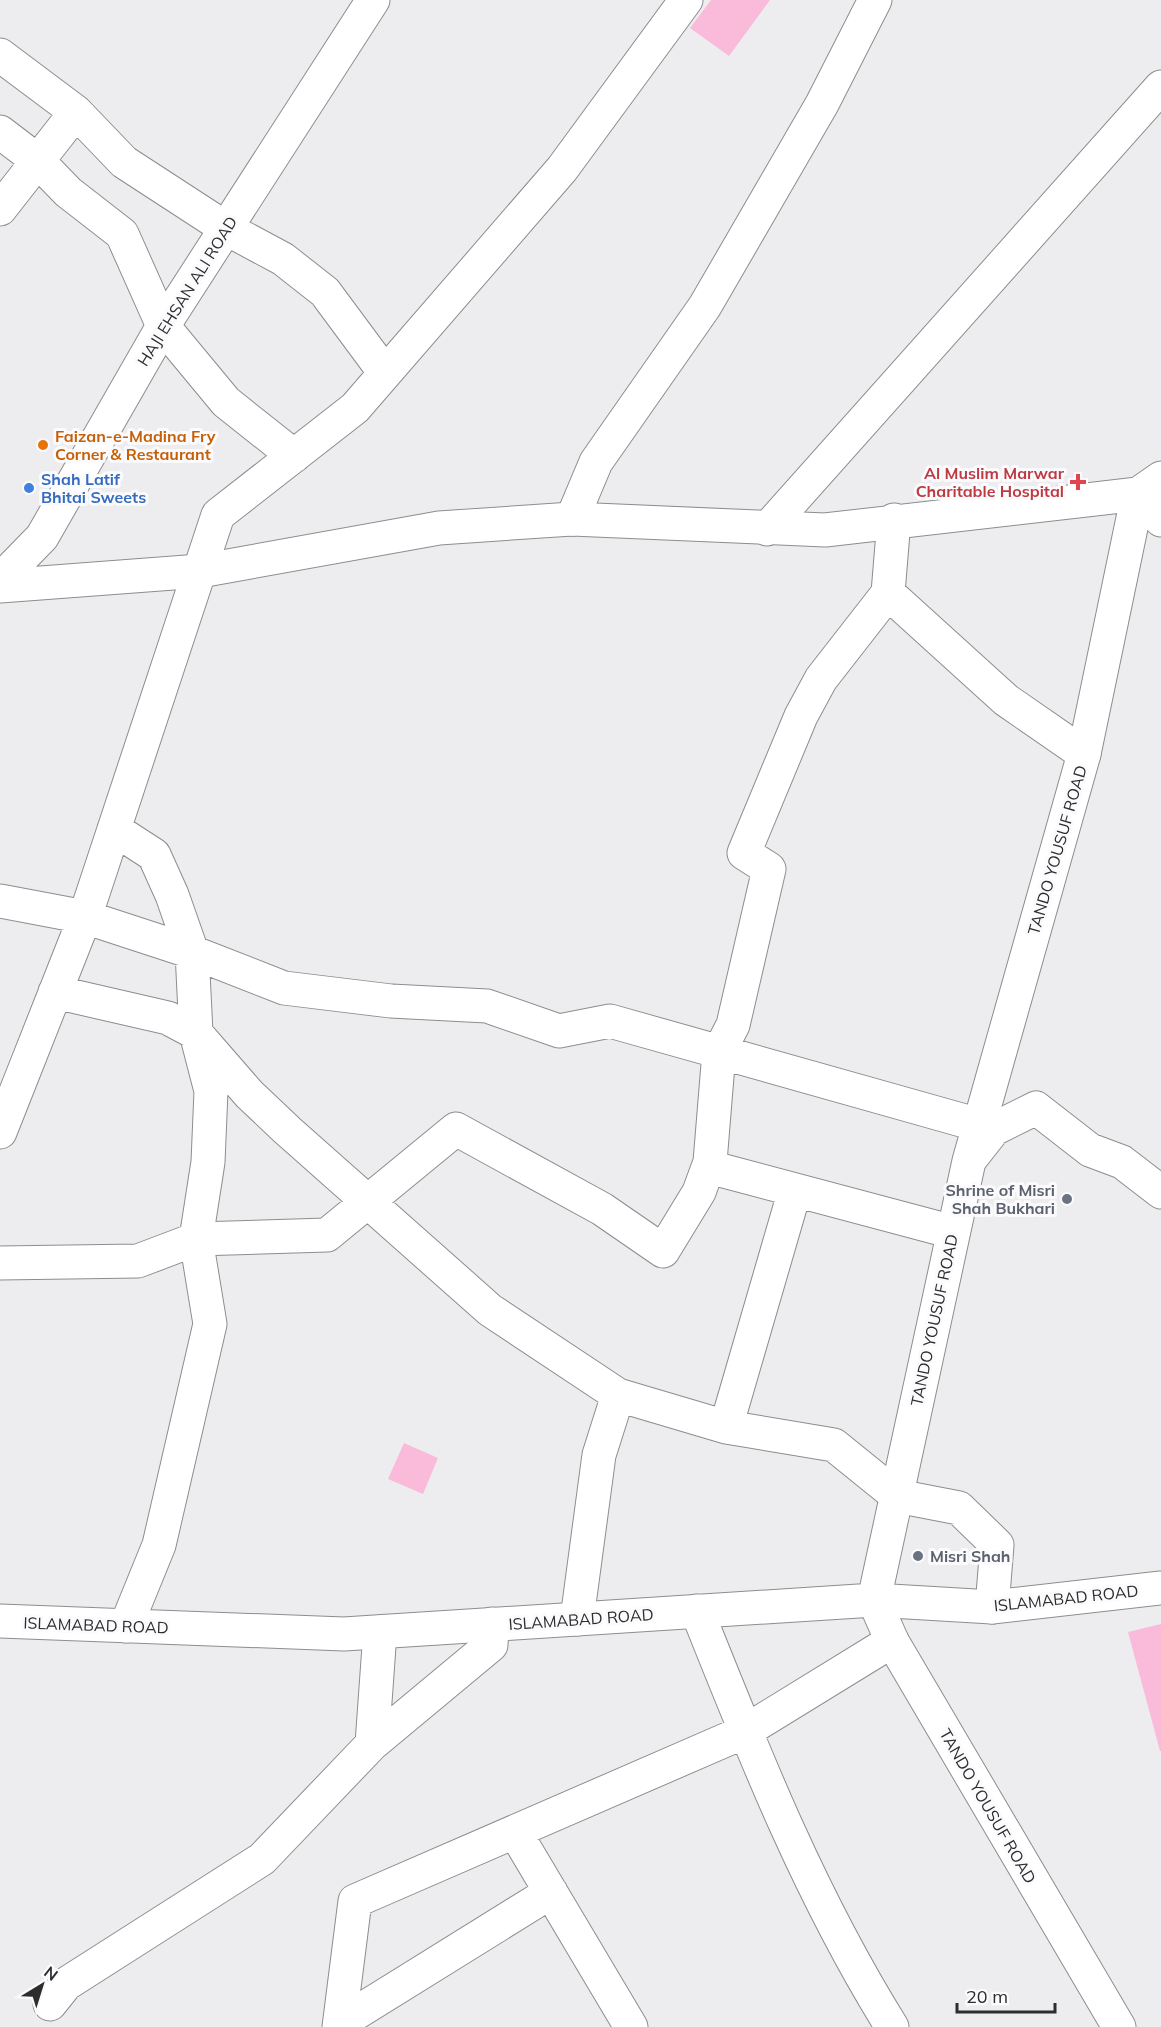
<svg xmlns="http://www.w3.org/2000/svg" width="1161" height="2027" font-family="Mulish,sans-serif">
	<style>
		.building { fill: #fabada }
		.lines { fill: none; stroke-linecap: round; stroke-linejoin: round }
		.street-casing { stroke: #8d8d8f; stroke-width: 35 }
		.secondary-casing { stroke: #8d8d8f; stroke-width: 35 }
		.street { stroke: #fff; stroke-width: 33 }
		.secondary { stroke: #fff; stroke-width: 33 }
		.food-dot { fill: #e8710a; stroke: #fbfbfd; stroke-width: 2 }
		.health-dot { fill: #e0444e; stroke: #fbfbfd; stroke-width: 2 }
		.shop-dot { fill: #3f7fe0; stroke: #fbfbfd; stroke-width: 2 }
		.worship-dot { fill: #6b7280; stroke: #fbfbfd; stroke-width: 2 }
		.labels { text-anchor: middle; dominant-baseline: central; stroke-width: 6; stroke-linejoin: round; paint-order: stroke }
		.street-label { font-size: 16px; fill: #2d2d2e; stroke: #fbfbfd }
		.food-label { font-size: 16px; font-weight: bold; fill: #c56008; stroke: #fbfbfd; text-anchor: start }
		.health-label { font-size: 16px; font-weight: bold; fill: #be3a42; stroke: #fbfbfd; text-anchor: end }
		.shop-label { font-size: 16px; font-weight: bold; fill: #366cbe; stroke: #fbfbfd; text-anchor: start }
		.worship-label { font-size: 16px; font-weight: bold; fill: #5b616d; stroke: #fbfbfd; text-anchor: end }
	</style>
	<rect width="100%" height="100%" fill="#ededf0"/>
	<path class="building" d="M711,0h59l-41,56 -39,-28z
		M404,1443l34,15 -15,36 -35,-15z
		M1161,1624v127h-1l-32,-119z"/>
	<g class="lines">
		<g class="street-casing">
			<path id="street" d="M0,55l76,57
				M0,132l38,29 30,31 54,42 41,92 63,76 68,54
				M0,209l76,-97 48,50 103,67 56,30 42,33 60,81
				M572,519l24,-57 109,-156 117,-202 53,-104
				M767,529l394,-442
				M888,593l118,107 78,54
				M114,829l40,26 18,40 20,57 4,81 15,58 -3,71 -12,77 14,85 -51,221 -33,81
				M0,901l85,16 107,35 92,36 107,13 96,5 72,25 51,-10 369,104
				M55,992l113,26 28,15 53,61 38,36 203,180 128,85 108,32 108,18 63,51 62,12 38,37 -5,62
				M0,1132l85,-215 133,-402 137,-107 207,-239 124,-169
				M972,1157l22,-28 42,-21 54,42 32,12 39,30
				M709,1167l244,65
				M0,1263l138,-2 58,-22 131,-4 129,-106 146,80 61,42 36,-59 11,-30 9,-110 14,-27 36,-156 -25,-16 57,-137 20,-37 67,-86 6,-73
				M726,1427l69,-237
				M697,1611c57,143 113,285 195,416
				M577,1619l22,-164 19,-60
				M372,1744l119,-99 1,-21
				M515,1832l116,195
				M50,2004l16,-20 196,-125 110,-115 8,-112
				M340,2023l211,-131
				M339,2027l16,-126 389,-169 148,-91"/>
		</g>
		<g class="secondary-casing">
			<path id="secondary" d="M1138,494l23,26
				M0,580l42,-43 121,-211 210,-326
				M0,586l200,-15 239,-43 133,-9 253,11 313,-36 23,-16
				M0,1621l344,13 530,-34 118,7 169,-19
				M1119,2027l-227,-386 -18,-41 95,-439 115,-407 54,-260"/>
		</g>
		<use href="#street" class="street"/>
		<use href="#secondary" class="secondary"/>
	</g>
	<circle class="food-dot" cx="43" cy="445" r="6"/>
	<path class="health-dot" d="M1075 473h6v6h6v6h-6v6h-6v-6h-6v-6h6z"/>
	<circle class="shop-dot" cx="29" cy="488" r="6"/>
	<g class="worship-dot">
		<circle cx="1067" cy="1199" r="6"/>
		<circle cx="918" cy="1556" r="6"/>
	</g>
	<g class="labels">
		<g class="street-label">
			<text transform="translate(187 291) rotate(-58)">HAJI EHSAN ALI ROAD</text>
			<text transform="translate(1057 850) rotate(-74)">TANDO YOUSUF ROAD</text>
			<text transform="translate(934 1320) rotate(-78)">TANDO YOUSUF ROAD</text>
			<text transform="translate(1066 1598) rotate(-6)">ISLAMABAD ROAD</text>
			<text transform="translate(581 1619) rotate(-4)">ISLAMABAD ROAD</text>
			<text transform="translate(96 1625) rotate(2)">ISLAMABAD ROAD</text>
			<text transform="translate(988 1806) rotate(60)">TANDO YOUSUF ROAD</text>
		</g>
		<g class="food-label">
			<text x="55" y="436">Faizan-e-Madina Fry<tspan x="55" dy="18">Corner &amp; Restaurant</tspan></text>
		</g>
		<g class="health-label">
			<text x="1064" y="473">Al Muslim Marwar<tspan x="1064" dy="18">Charitable Hospital</tspan></text>
		</g>
		<g class="shop-label">
			<text x="41" y="479">Shah Latif<tspan x="41" dy="18">Bhitai Sweets</tspan></text>
		</g>
		<g class="worship-label">
			<text x="1055" y="1190">Shrine of Misri<tspan x="1055" dy="18">Shah Bukhari</tspan></text>
			<text x="930" y="1556" text-anchor="start">Misri Shah</text>
		</g>
	</g>
	<g transform="translate(42 1985) rotate(38)" stroke="#fbfbfd" stroke-width="4.5" paint-order="stroke">
	<path d="M0-4.5L10 22L0 15L-10 22Z" fill="#2d2d2e"/>
	<text y="-9" font-size="16" font-weight="bold" text-anchor="middle" fill="#2d2d2e">N</text>
	</g>
	<path d="M957 2003v9h98v-9" fill="none" stroke="#2d2d2e" stroke-width="3"/>
	<text x="966" y="2003" font-size="18" fill="#2d2d2e" stroke="#fbfbfd" stroke-width="4.5" paint-order="stroke">20 m</text>
</svg>
